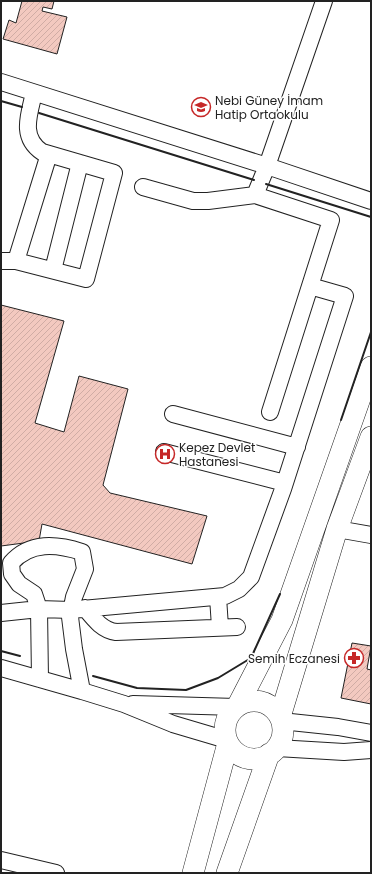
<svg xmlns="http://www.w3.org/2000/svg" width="372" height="874" font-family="Poppins,sans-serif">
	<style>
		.building { fill: url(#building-hatch); stroke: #222 }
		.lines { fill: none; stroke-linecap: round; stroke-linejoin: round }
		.minor-casing { stroke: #222; stroke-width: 18 }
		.major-casing { stroke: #222; stroke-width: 22 }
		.minor { stroke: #fff; stroke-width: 16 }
		.major { stroke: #fff; stroke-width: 21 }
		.wall { stroke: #222; stroke-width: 2 }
		.labels { text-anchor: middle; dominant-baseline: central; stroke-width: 3; stroke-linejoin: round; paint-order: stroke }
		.poi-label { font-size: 12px; fill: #222; stroke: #fff; text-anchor: start }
	</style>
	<defs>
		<pattern id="building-hatch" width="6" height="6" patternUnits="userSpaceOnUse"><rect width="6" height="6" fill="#f3c9c0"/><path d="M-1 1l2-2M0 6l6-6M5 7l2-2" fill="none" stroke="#d0aca5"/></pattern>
	</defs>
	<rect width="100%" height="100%" fill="#fff"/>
	<path class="building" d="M22,1h32l-2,8 -9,-2 -1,4 25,6 -10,37 -54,-15 6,-19 7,3z
		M1,305l63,16 -29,102 29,9 15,-56 49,13 -25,96 7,8 97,23 -15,48 -150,-40 -3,17 -38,5z
		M352,643l19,3 -4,23 4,1v34l-30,-6z"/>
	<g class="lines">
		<g class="minor-casing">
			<path id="minor" d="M1,82l266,84 104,35
				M143,187l50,14h15l47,-6
				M1,261h15l33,-107
				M16,261l70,18 28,-106 -72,-21c-22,-15 -13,-37 -8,-59
				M53,270l27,-107
				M270,412l61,-192 -76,-25 12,-29 57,-165
				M173,414l124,33
				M164,452l121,31
				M337,529l34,6
				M218,597l2,30
				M85,608c9,11 17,22 31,24l121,-5
				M1,613l38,-4 32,1 154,-14 14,-7 12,-12 32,-88 62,-193 -35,-10
				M1,668l81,23 42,13 49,20 54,16
				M40,679l-1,-70 -5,-15 -15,-10 -7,-10 -1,-11c19,-22 46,-19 71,-11l3,17 -11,28 -4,20 4,32 8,42
				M133,704l103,3
				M281,721l57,6 33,6
				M277,748l67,4 27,-2
				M1,860l55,13"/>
		</g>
		<g class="major-casing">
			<path id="major" d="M225 730a29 29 0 1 1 58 0a29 29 0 1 1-58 0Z
				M238,705l44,-85 89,-253
				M280,717l57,-188 34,-92
				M193,873l35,-130
				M227,873l42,-119"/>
		</g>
		<use href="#minor" class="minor"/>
		<use href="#major" class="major"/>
		<path class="wall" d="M1,101l21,6
			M39,113l215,67
			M266,184l105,33
			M341,420l30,-88
			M1,651l19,5
			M93,676l44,12 49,2 32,-12 33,-20 29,-64"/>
	</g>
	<defs>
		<g id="school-ring" transform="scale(1)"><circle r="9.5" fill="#fff" stroke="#c62828" stroke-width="1.5"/><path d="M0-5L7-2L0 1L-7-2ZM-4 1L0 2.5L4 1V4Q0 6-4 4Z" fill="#c62828"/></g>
		<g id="hospital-ring" transform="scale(1)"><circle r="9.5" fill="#fff" stroke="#c62828" stroke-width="1.5"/><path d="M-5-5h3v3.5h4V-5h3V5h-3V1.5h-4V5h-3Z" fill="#c62828"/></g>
		<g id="pharmacy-ring" transform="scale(1)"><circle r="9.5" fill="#fff" stroke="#c62828" stroke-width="1.5"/><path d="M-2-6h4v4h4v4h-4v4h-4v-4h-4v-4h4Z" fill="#c62828"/></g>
	</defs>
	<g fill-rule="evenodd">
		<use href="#school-ring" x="201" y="107"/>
		<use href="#hospital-ring" x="165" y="454"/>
		<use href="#pharmacy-ring" x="354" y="658"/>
	</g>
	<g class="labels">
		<g class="poi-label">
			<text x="215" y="100">Nebi Güney İmam<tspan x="215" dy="14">Hatip Ortaokulu</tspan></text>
			<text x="179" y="447">Kepez Devlet<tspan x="179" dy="14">Hastanesi</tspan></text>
			<text x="340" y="658" text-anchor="end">Semih Eczanesi</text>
		</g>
	</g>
	<rect width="372" height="874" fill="none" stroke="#222222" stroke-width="4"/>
</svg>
